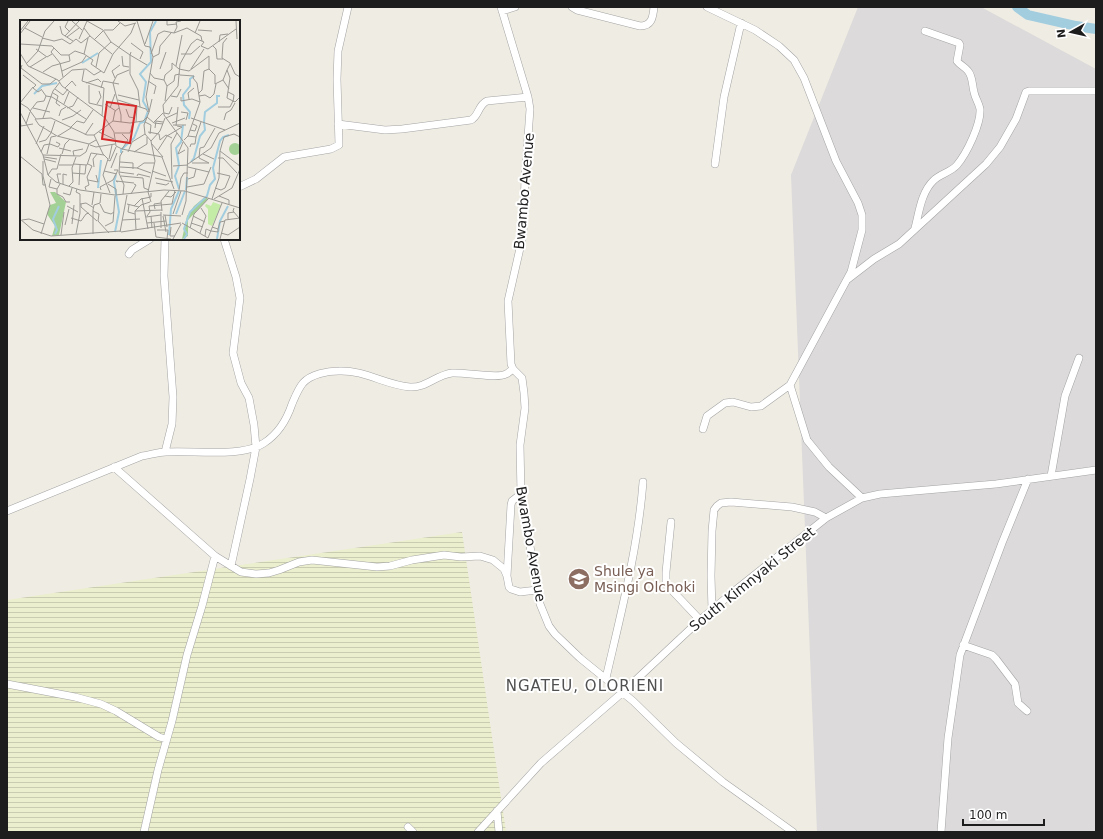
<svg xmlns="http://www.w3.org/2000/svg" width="1103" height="839" font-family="'DejaVu Sans',sans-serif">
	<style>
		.residential { fill: #dcdada }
		.farmland { fill: url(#farmland-rules) }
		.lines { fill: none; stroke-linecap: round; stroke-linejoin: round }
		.river { stroke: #a1cddf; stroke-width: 10 }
		.minor-casing { stroke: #a4a4a4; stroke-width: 8 }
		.minor { stroke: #fff; stroke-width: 7 }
		.labels { text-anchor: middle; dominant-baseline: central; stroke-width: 4; stroke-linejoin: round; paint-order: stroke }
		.street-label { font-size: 14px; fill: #1d1d1d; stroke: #fff }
		.education-label { font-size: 14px; fill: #785e54; stroke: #fff; text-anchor: start }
		.neighbourhood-label { font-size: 15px; letter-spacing: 1px; fill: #505050; stroke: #fff }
		.inset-river { fill: none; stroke: #a1cddf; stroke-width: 2 }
		.inset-road { fill: none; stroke: #9b9994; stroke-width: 1 }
		.view { fill: #d62828; fill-opacity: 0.15; stroke: #d62828; stroke-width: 2 }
		.inset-edge { fill: none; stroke: #1d1d1d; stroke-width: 2 }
	</style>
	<defs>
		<pattern id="farmland-rules" width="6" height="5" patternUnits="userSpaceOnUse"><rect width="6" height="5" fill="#ebefcd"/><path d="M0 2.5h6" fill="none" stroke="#c9ccb0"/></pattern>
	</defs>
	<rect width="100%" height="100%" fill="#efece3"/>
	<path class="residential" d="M858,7h123l115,62v763h-279l-26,-657z"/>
	<path class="farmland" d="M462,532l44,300h-499v-232z"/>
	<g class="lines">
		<path class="river" d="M1017,7l11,8 48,11 20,3"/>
		<g class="minor-casing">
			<path id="minor" d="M501,7l27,90 2,12 -5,70 -2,56 -15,66 3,63 2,5 9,9 2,15 1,15 -5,37 1,49 19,110 9,22 6,8 25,24 53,43 43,42 47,39 70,50
				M572,7l5,3 63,16c12,0 13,-9 14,-19
				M707,7l48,23 24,16 15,14 10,18 32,83 22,42 4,12v15l-11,42 -61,113 17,55 22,27 33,31
				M502,11l13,-4
				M338,124l47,6 17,-1 69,-9c8,-4 7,-15 16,-19l41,-4
				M715,164l9,-67 17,-74
				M239,187l17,-8 28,-22 47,-8 8,-4 -2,-66 1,-28 10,-44
				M915,228c4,-15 6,-36 19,-48 6,-6 17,-8 23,-15 10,-12 24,-41 23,-56 -1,-6 -5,-11 -6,-17 -2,-7 -1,-15 -6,-21 -3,-4 -8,-6 -11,-10l3,-16 -1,-2 -34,-12
				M165,239l-1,37 9,121 -1,27 -7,28
				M224,239l12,38 4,21 -7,55 8,30 8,15 5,27 2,22 -6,32 -19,87
				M129,254l3,-4 18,-11
				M848,279l26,-20 25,-15 87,-80 14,-17 16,-28 10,-27 3,-1h67
				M703,429l4,-13 18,-13 8,-1 18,5 10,-1 29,-21
				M114,467l101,89 26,16 15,2 13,-1 10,-3 20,-8 13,-2 65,7 13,-1 22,-6 32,-5 17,2 19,-1 13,4 11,9 3,7 2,11 2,2 9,3 17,-2
				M1051,476l14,-80 14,-38
				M7,511l135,-55c8,-1 16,-4 24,-4 27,-2 76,6 98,-9 14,-9 23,-24 28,-39 3,-7 6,-15 11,-21 8,-9 25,-12 36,-12 26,-1 46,14 71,16 16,1 26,-12 42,-14 13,-1 45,6 54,1 3,-1 5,-4 7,-5
				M671,522l-5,50v12l34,36
				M507,576l4,-71 1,-4 9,-7
				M712,610l-1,-34 1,-45 2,-21 3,-4 4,-3 10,-1 61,5 23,5 11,6
				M963,645l29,10 4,4 19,25 3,19 9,8
				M606,678c15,-65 32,-130 37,-196
				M7,684l68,13 26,7 15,7 43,26 7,2
				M497,811l2,21
				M408,827l5,5
				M144,832l14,-62 14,-49 15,-66 15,-49 13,-50
				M478,832l63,-69 82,-71 77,-72 32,-27 94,-75 36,-20 18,-4 116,-10 100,-14
				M941,832l7,-94 12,-83 42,-112 26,-64"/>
		</g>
		<use href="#minor" class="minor"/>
	</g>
	<defs>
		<g id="school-disc" transform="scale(1.15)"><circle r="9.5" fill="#8d6e63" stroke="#fff"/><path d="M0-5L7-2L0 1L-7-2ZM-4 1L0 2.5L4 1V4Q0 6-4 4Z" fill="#fff"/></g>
	</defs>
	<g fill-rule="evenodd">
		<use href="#school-disc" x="579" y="579"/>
	</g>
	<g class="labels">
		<g class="street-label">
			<text transform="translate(524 191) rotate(-85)">Bwambo Avenue</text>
			<text transform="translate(531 544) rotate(80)">Bwambo Avenue</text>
			<text transform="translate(752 579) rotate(-39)">South Kimnyaki Street</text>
		</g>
		<g class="education-label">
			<text x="594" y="571">Shule ya<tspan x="594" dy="16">Msingi Olchoki</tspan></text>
		</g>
		<g class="neighbourhood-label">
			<text x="585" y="686">NGATEU, OLORIENI</text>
		</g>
	</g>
	<g transform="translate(20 20)">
		<rect width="220" height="220" fill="#efece3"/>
		<path d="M193,182l8,3 -9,21 -4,-2v-15l-3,-3 1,-2 5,2z" fill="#c4eca6"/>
		<path d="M209 129a6 6 0 1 1 12 0a6 6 0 1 1-12 0ZM30,172h5l11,10 -7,33 -7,1 3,-10 -8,-12 3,-9 6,-2zM185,177l3,2 -20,21v16l-6,3 5,-23 7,-10z" fill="#a3d095"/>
		<path class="inset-river" d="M62,43l16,-10M14,74l8,-8 15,-3M128,90l-5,-9 3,-19 -6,-8 11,-12 -1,-30 6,-11M169,99l1,-7 -6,-7 -1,-10 7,-9v-7l4,-3M184,102l1,-10 12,-9v-7h3M101,133v-3l13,-12 6,-15 4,-1 4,-11M171,142l3,-4 6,-22 5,-6 -1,-8M159,145l-3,-17 5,-6 2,-17M78,168l3,-28M159,169l-4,-13 4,-10M166,170l1,-13M156,194l9,-23M95,212l4,-20 -5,-30 2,-7M35,214l2,-4 -4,-11 6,-13M149,215l2,-26 8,-18M164,219l3,-5 -3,-5 6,-17 17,-16 3,-11 5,-6 -2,-11 7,-27 3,-4 6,-2M197,219l3,-18 8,-15"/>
		<path class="inset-road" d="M48,1l-3,6 5,5M52,1l10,9M67,1l16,9 8,12 -12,11 -3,14M98,1l7,5 11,-3M117,1l8,25 5,1 3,10 -7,40 3,15 -5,13 1,9 6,7 4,20 -7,31 3,10M147,1v4l10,-1M216,1l1,18M40,6l2,8 11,7M5,8l17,9M84,10h9l7,-7M178,10l14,1M0,11l8,-10M154,13l13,-5 14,8 1,5M175,13l5,-12M0,14l10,-13M45,16l14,-15M70,16l22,18M47,17l12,-9M22,18l12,3 8,-2 8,5 6,-5 5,4 9,-7 -6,-8M207,18l-4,5 -1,15 8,5 5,11 5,3M59,19l8,-18M74,20l9,-9M91,22l19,13v19l8,16 2,17M199,22l1,-7 8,-1M111,23l12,9 -3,7M0,24l32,2 9,9h8l6,-4 9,3 9,6 -2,4 13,9 9,-19 18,-21 4,-10M125,24l8,-23M193,26l3,3 1,10h6M34,28l-3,4 9,11 3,14M16,29l11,8 5,-3M111,32l-1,3 17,10M0,33l8,13 30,14 4,6 43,32 9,14 2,14 6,3M64,34l4,-16M131,34l7,-20 6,-3 10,2 3,-6 -1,-5 5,-1M161,34h10l9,-8M102,36l1,10 6,1M133,37l6,-3 1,-8 11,-13M6,44l12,-13 7,-20 9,-10M210,44l-3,6 3,8 -3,20 8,4 5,-5M2,45l-1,3 21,16h8l6,-5M156,46l6,-31M10,47l16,-10M140,49l6,-17M171,49l13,-20M64,50l-2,11 22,7 -2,28M207,50l-4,10 6,9M42,51l20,-9 4,-6M23,52l9,-6 18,-5 -1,-6M130,53l4,5 10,2 3,6 -2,15M3,55l13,10 -3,3 5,4 3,-2M160,55l14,1 -1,2 4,5 3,19 -12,34 -4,4M95,58l-3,-7 8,-6M144,60l1,-5 7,-6v-6l7,6 10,2 20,-15v13l6,6v9l8,-4M39,61l13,-11 14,-1 8,6 7,-4M128,61l8,5 -2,8M66,63l12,-4 3,3M69,65v18M147,66l7,-5 1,-6 5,-1M45,68l7,-7 4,5M81,68l2,-7 16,3M21,69l5,7 6,1 34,22M35,69l8,6 5,-6M208,72l6,3 -1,7M33,73l5,3 -2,7 4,3M178,74l4,-4 2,-19 5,-2M98,75l21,5M151,76l6,1 4,-8M179,76l6,-1 5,3 4,-4 2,-10M161,77v4l11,-2 8,3M169,79l-1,-6 6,-5M98,80l28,9 2,3M0,83l8,5 8,11 15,-1 36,17h7l19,-14 17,2 13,-2 4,-4 7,6 9,1M0,83l13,-16M69,83l13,3M44,84l5,-12M77,84l4,-7 -2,-6M85,84l11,7M198,87h12l3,-6M13,88l17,4M47,88l6,-2 5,-9M90,88l5,-14M106,89l3,8 6,1M10,91l7,-9 7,-1 2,-5M0,92l23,43 5,20 8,7 24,8 35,5 49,-5 21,1 55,17M129,92l3,-13M161,92l7,1 -2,7M144,93l5,1 3,-7M39,96l2,-6 5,-3M23,98l10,-27 7,-9M146,98l11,-5M171,98l34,12M0,99l1,7 12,-2M15,99l4,6 18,11 32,8 7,-4M42,100l11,-4 8,-6M204,100l2,-7 5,-3 4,-7M93,101l2,-10 4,-3M101,102v-7l-8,-32 4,-8 12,-5M116,102l1,-16M125,102l6,3 -1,9M134,102l9,-9M152,103l13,-5M6,104l4,-12M153,105h13M156,106l2,-19M50,108l7,-7 7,2 9,-13M135,108l1,-7 7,1M170,110l5,1 1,-3 1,-2 -4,-2M79,112l15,7M128,112l11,2 1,6 6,-5 6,3M31,113l4,-12M95,113h15l3,-10M102,114l6,6 -6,9M65,115l8,-12M74,115l9,19 5,5 -5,16 7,18M38,116l13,-8M147,116l15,-9 -5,-1M168,116l8,1 5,-15M131,121l9,-10 5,-13M19,122l7,-2 5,-7M163,122l-5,12 7,-4M131,123l12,14M16,124l8,-18M30,124l8,3 2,-3 -4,-2M70,125l6,2 19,-3M170,127l1,-3h4l1,-7M39,128l12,3M102,129l40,8 12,32M138,130l9,-14M200,131l4,-14 10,-3 6,3M21,132l3,-7 6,-1M108,132l4,-10 13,-8M114,132l13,-8v-7M27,134l4,-17 5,-1M42,134l3,-10 5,-5M183,134l11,5M23,135l37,1 6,-4 3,-8M0,136l22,18 1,11h3M54,136l-1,-5 10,-2M24,137l13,2M179,138l1,-10 4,-1 11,-19M198,138h5l14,15M24,139l12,3M89,139l3,-14M88,140l2,1 6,-14M100,142l13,1v6M172,143h17l-10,-5M53,144l14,1 4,-12 13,2M168,144l23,-16 8,-15 21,-10M39,145h14M153,146l15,-1M74,147l-1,-8 4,-5M100,147l17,1 7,-5h10M168,147l21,5M91,148l6,-15M117,148l14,5M84,151l13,3M132,151l14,5M99,152l15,2M52,153l13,1 1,-9M28,155l4,-6h5l4,-15M101,156l22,2 1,10 5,2M117,156l1,-2 12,3M135,158l18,4M31,159l-2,8 8,2 3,-5M152,159l-1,-35 6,-11M168,159l6,-2 2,-8M68,160l10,2 -2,-7M98,162l-2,-1 18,2M39,163l-2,-9h4M136,163l10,2 3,-2M43,164v-10l4,1M88,164l8,5v5M59,165l1,-20M49,166l4,-4 -1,-14 4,-11M167,167l17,-3 7,-17M195,168l6,2 4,-2 5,-12 -13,-3M37,169v5l6,3 3,5h4M66,170l-1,-3 4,-2 -2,-8 5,-11 -4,-2M81,170l-1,-3 13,-7 5,-10h-4M159,170l2,-12 3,-5h4M43,173l7,2 2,-7M103,174l1,-9 -5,-12 1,-17 3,-5M111,174l5,-9 -2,-1M145,176l6,1 5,-5M199,176l10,4v4M122,178l6,31M192,179l7,-21 1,-27 20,15M194,179l18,-11 8,-19M60,184l6,-1 8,5M61,184v3l16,14M80,184l4,8 7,2 3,-2M107,184l12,3M72,185l2,-13M109,185l-1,7 7,2M141,185l11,-1 3,-14M47,186l11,6M114,186l7,-7 10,-2v-4M214,188l-1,3 6,7M135,189l-1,-5 7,-1M73,191l6,3 -1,7 11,12M115,191l27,-1M142,191l-1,-10 8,-10M141,192v16M153,194l8,-23M143,195l18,1M145,195l2,12M162,195l4,-14 2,-53 -24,-33 -1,-10 15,-19 2,-22 11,-20 6,-5 7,3 -3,4 7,3 28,-20M127,196l3,-4 -1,-6 12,-1M131,196l1,12M143,196l3,16M173,196l12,6M126,197l15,-2M51,198l10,3 5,-7 3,-1M0,199l13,11 18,6 70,-5M208,199v-6l6,-1M2,200l7,-1 15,5M102,200l18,-1M127,203l19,-2M134,203l2,14M162,203l26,15M171,203l12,4M52,204l2,-19M45,205l4,-16M85,206l8,-4 2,-26M151,207l-1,9h5M170,208l4,-14 15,-16M198,209l2,-7 5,-1M116,210l-1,-19 6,-6 9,-3M137,210h11l-1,9M191,211l7,1v-3l-6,-2M100,212l7,-37M101,212l60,-9M180,213l6,-17 -5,-8M201,213l7,2 12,-8M21,214l9,-29 -7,-29v-15M56,214l4,-21v-19l-4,-2 1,-3M73,214v-24l1,-5 6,-2 1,-9M41,215l3,-23M185,216l1,-7 5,2M136,217l15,2M188,218l14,-35M153,219l8,-15M200,219l5,-19 15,-2"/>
		<path class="view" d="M87,82l29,4 -6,37 -28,-4z"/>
		<rect width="220" height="220" class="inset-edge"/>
	</g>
	<rect width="1103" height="839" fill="none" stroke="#1d1d1d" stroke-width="16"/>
	<g transform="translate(1071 32) rotate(262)" stroke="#ffffff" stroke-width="3" paint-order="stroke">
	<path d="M0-3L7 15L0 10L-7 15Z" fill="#1d1d1d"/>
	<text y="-6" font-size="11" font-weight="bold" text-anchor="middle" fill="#1d1d1d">N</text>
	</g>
	<path d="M963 819v6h81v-6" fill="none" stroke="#1d1d1d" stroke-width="2"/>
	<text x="969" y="819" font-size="12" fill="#1d1d1d" stroke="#ffffff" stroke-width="3" paint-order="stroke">100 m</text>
</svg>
